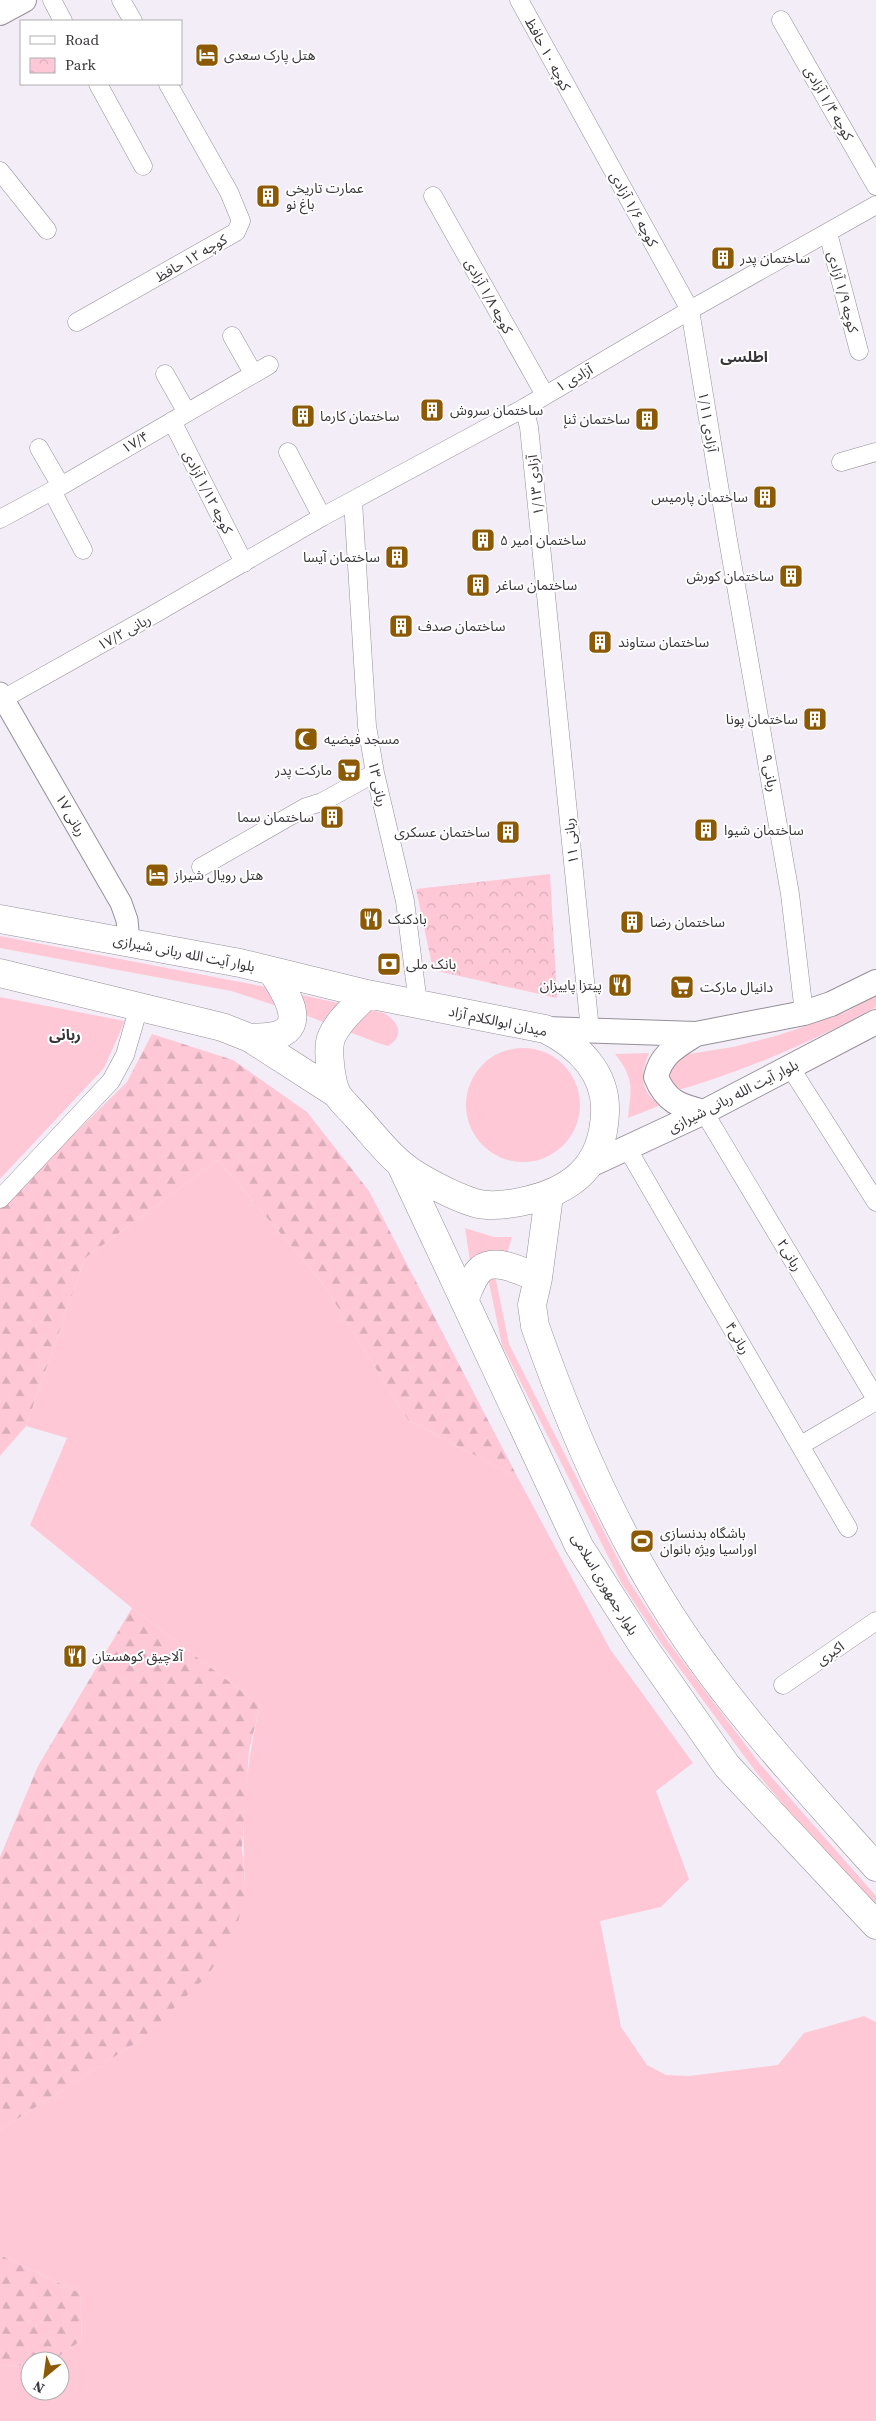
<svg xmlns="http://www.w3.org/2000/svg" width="876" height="2421" font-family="'Source Serif 4','Noto Sans Arabic',serif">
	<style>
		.grass { fill: #fec8d7 }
		.forest { fill: url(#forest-firs) }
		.park { fill: url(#park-crowns) }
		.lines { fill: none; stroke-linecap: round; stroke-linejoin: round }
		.minor-casing { stroke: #958f99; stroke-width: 19 }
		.tertiary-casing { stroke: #958f99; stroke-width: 23 }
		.secondary-casing { stroke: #958f99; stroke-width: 26 }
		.primary-casing { stroke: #958f99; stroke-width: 29 }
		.minor { stroke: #fff; stroke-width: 18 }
		.tertiary { stroke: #fff; stroke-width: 21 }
		.secondary { stroke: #fff; stroke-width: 24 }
		.primary { stroke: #fff; stroke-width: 28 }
		.labels { text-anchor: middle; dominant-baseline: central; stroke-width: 4; stroke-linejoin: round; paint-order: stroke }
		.street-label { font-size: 14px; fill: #39363a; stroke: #fff }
		.poi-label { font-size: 14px; fill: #39363a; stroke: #fff; text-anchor: start }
		.neighbourhood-label { font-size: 15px; font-weight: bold; fill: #39363a; stroke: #fff }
	</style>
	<defs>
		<pattern id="forest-firs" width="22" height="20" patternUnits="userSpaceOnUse" patternTransform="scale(1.25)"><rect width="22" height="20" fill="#fec8d7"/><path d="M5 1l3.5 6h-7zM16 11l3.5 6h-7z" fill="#daacb9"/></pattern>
		<pattern id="park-crowns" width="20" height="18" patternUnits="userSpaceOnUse" patternTransform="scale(1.25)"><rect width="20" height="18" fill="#fec8d7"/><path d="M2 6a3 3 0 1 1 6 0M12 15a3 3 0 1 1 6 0" fill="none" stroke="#daacb9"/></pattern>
	</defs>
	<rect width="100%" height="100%" fill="#f3edf7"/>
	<path class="grass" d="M0,936l261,50 123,27c15,9 21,23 4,33l-10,-3 -73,-28 -74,-24 -231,-43z
		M876,996v11c-64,35 -133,65 -204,85l-8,-10 3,-15 15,-12 51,-8 46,-12 65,-22z
		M0,997l125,24 -21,47 -104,111z
		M466 1105a57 57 0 1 1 114 0a57 57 0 1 1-114 0Z
		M649,1053c-9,21 -9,40 12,52l-33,13c3,-29 7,-39 -13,-64z
		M218,1160l104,122 86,138 110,58 92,171 83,114 -37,28 33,88 -28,28 -61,14 21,106 26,38 19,10 23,1 89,-11 26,-32 60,-17 12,6v399h-876v-56l30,1v25h30v-30h-8l30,-21 -2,-47 -80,-38v-125l142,-91 104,-146c-6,-64 -1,-125 14,-188l-128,-97 -102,-83 37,-87 -41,-12 59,-168z
		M465,1228l29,9h18l-7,23c-14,-8 -22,-8 -35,1z
		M495,1275l14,69 120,237 40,62 91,121 116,132v14l-70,-78 -50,-60 -93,-126 -41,-62 -120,-239 -14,-67z"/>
	<path class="forest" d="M152,1034l81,26 74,52 62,79 149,287 -110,-58 -86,-138 -104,-122 -133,98 -59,168 -26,30v-249l127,-125z
		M132,1608l128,97 -11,46 -7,97 4,45 -12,43 -26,39 -66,64 -142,91v-273l38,-91z
		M0,2255l80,38 2,47 -30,21h-22v5l-30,-1z"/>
	<path class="park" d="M550,874l7,124 -124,-28 -17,-81z"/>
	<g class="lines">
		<g class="minor-casing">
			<path id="minor" d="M52,0l11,21
				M121,0l12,21
				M519,0l171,310 37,224 63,360 14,119
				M781,20l95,166
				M98,84l45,82
				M0,171l47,59
				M433,196l112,199
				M828,233l31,118
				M77,322l159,-90 5,-11 -12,-29 -61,-108
				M232,336l21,37
				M165,374l21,37
				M524,408l5,19 61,603
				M172,421l72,142
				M39,448l22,38
				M288,452l34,65
				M841,462l35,-10
				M52,491l31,59
				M353,501l14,225 8,47 30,128 13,103
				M0,519l61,-33 208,-121
				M3,699l148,-83 171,-99 202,-109 166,-98 186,-105
				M201,867l105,-60 16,-5 53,-29
				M790,1067l86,135
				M704,1112l172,287
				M627,1148l221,380
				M0,1199l111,-118 14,-26 11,-38 -1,-12
				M801,1445l75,-44
				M783,1685l93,-64"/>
		</g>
		<g class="tertiary-casing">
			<path id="tertiary" d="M0,693l121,210 6,17 2,22"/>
		</g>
		<g class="secondary-casing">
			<path id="secondary" d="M0,13l24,-13
				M545,1029l151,5 108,-21 27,-9 45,-22
				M696,1034c-19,12 -35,20 -40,43 10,25 24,29 48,35
				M588,1166l116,-54 172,-90"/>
		</g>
		<g class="primary-casing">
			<path id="primary" d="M0,919l240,44 127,31
				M0,973l222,54 28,11 87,56
				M367,994l178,35c33,16 62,44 60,84 -2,54 -34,79 -85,89 -15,3 -31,5 -45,1 -20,-6 -58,-25 -74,-39 -16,-13 -30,-32 -44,-47 -6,-7 -15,-15 -20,-23 -6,-11 -10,-44 -6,-56 7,-17 23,-30 36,-44z
				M250,1038c8,-1 19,0 28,-3 31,-11 4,-47 -6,-64
				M401,1165l178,381 64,100 84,120 149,159
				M549,1196l-11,82 -6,27 3,21c33,94 73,189 126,274 60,98 139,182 215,267
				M465,1298c4,-9 8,-22 16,-29 15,-12 42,3 57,9"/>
		</g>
		<use href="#minor" class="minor"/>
		<use href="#tertiary" class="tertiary"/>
		<use href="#secondary" class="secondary"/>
		<use href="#primary" class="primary"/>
	</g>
	<defs>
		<g id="hotel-square" transform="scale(1.25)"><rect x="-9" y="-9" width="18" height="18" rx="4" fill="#8c5a05" stroke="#fff"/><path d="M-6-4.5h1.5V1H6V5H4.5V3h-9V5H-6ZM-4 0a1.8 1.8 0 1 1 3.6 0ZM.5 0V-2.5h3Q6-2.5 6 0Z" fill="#fff"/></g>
		<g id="building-square" transform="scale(1.25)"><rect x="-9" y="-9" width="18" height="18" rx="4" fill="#8c5a05" stroke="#fff"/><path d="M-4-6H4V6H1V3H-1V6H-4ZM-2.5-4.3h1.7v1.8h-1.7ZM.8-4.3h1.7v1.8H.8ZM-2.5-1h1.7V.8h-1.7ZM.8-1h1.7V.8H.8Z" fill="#fff"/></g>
		<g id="mosque-square" transform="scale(1.25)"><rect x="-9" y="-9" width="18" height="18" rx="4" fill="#8c5a05" stroke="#fff"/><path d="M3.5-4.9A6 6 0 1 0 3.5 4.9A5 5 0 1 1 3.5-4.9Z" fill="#fff"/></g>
		<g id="supermarket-square" transform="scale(1.25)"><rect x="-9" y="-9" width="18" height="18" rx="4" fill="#8c5a05" stroke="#fff"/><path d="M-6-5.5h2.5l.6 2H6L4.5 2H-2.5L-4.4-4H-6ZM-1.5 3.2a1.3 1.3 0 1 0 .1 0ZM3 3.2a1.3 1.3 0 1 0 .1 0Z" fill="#fff"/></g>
		<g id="restaurant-square" transform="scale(1.25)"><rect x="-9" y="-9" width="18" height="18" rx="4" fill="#8c5a05" stroke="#fff"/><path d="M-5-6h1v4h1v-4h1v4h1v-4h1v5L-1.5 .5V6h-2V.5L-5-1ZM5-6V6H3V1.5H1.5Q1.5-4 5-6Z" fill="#fff"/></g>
		<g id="bank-square" transform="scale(1.25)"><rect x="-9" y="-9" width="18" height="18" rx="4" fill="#8c5a05" stroke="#fff"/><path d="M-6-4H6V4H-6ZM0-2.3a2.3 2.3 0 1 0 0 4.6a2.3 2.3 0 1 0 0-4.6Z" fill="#fff"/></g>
		<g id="stadium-square" transform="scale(1.25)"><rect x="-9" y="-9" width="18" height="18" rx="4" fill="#8c5a05" stroke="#fff"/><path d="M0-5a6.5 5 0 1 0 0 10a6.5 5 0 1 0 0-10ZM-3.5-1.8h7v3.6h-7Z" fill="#fff"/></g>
	</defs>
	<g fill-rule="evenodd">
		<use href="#hotel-square" x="207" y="55"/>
		<use href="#building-square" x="268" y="196"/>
		<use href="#building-square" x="723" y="258"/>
		<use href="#building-square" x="432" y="410"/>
		<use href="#building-square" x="303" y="416"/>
		<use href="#building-square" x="647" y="419"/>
		<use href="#building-square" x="765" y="497"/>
		<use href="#building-square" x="483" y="540"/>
		<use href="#building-square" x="397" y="557"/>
		<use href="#building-square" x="791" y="576"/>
		<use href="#building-square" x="478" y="585"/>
		<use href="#building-square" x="401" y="626"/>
		<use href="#building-square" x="600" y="642"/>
		<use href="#building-square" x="815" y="719"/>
		<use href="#mosque-square" x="306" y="739"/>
		<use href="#supermarket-square" x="349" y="770"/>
		<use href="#building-square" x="332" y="817"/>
		<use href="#building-square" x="706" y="830"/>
		<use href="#building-square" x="508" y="832"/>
		<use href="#hotel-square" x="157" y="875"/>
		<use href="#restaurant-square" x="371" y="919"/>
		<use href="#building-square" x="632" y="922"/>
		<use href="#bank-square" x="389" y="964"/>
		<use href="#restaurant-square" x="620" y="985"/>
		<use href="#supermarket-square" x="682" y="987"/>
		<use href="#stadium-square" x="642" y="1541"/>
		<use href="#restaurant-square" x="75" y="1656"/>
	</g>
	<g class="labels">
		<g class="street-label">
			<text transform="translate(548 54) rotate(62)">کوچه ۱۰ حافظ</text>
			<text transform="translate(829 103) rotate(60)">کوچه ۱/۴ آزادی</text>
			<text transform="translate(634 209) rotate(61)">کوچه ۱/۶ آزادی</text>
			<text transform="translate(191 258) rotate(-30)">کوچه ۱۲ حافظ</text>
			<text transform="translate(843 292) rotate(75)">کوچه ۱/۹ آزادی</text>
			<text transform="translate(489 296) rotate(61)">کوچه ۱/۸ آزادی</text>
			<text transform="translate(574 378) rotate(-30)">آزادی ۱</text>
			<text transform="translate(708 422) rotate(81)">آزادی ۱/۱۱</text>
			<text transform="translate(135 442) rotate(-31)">۱۷/۴</text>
			<text transform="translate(535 485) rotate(-96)">آزادی ۱/۱۳</text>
			<text transform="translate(208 492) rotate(63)">کوچه ۱/۱۲ آزادی</text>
			<text transform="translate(124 632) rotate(-29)">ربانی ۱۷/۲</text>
			<text transform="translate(770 773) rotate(80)">ربانی ۹</text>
			<text transform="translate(378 784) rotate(78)">ربانی ۱۳</text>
			<text transform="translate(71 815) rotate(60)">ربانی ۱۷</text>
			<text transform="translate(571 841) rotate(-96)">ربانی ۱۱</text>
			<text transform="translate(184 953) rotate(11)">بلوار آیت الله ربانی شیرازی</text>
			<text transform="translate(498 1021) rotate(12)">میدان ابوالکلام آزاد</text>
			<text transform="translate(733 1096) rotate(-27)">بلوار آیت الله ربانی شیرازی</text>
			<text transform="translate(790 1255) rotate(59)">ربانی۲</text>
			<text transform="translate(738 1338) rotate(60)">ربانی۴</text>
			<text transform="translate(605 1584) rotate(59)">بلوار جمهوری اسلامی</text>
			<text transform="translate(830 1653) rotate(-35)">اکبری</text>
		</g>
		<g class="poi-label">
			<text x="224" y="55">هتل پارک سعدی</text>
			<text x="286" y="188">عمارت تاریخی<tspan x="286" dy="16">باغ نو</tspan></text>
			<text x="740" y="258">ساختمان پدر</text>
			<text x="450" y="410">ساختمان سروش</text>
			<text x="320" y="416">ساختمان کارما</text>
			<text x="630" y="419" text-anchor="end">ساختمان ثنإ</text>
			<text x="748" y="497" text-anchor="end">ساختمان پارمیس</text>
			<text x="500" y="540">ساختمان امیر ۵</text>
			<text x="380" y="557" text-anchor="end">ساختمان آیسا</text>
			<text x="774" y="576" text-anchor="end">ساختمان کورش</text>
			<text x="496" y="585">ساختمان ساغر</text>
			<text x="418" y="626">ساختمان صدف</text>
			<text x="618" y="642">ساختمان ستاوند</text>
			<text x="798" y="719" text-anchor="end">ساختمان پونا</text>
			<text x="324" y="739">مسجد فیضیه</text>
			<text x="332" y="770" text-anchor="end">مارکت پدر</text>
			<text x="314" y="817" text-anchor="end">ساختمان سما</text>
			<text x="724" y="830">ساختمان شیوا</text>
			<text x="490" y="832" text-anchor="end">ساختمان عسکری</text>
			<text x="174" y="875">هتل رویال شیراز</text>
			<text x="388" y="919">بادکنک</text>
			<text x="650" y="922">ساختمان رضا</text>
			<text x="406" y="964">بانک ملی</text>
			<text x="602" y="985" text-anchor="end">پیتزا پاییزان</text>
			<text x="700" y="987">دانیال مارکت</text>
			<text x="660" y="1533">باشگاه بدنسازی<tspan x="660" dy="16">اوراسیا ویژه بانوان</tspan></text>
			<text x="92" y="1656">آلاچیق کوهستان</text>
		</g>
		<g class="neighbourhood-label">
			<text x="744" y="356">اطلسی</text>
			<text x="65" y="1034">ربانی</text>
		</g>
	</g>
	<rect x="20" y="20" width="162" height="65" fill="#ffffff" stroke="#b0afb0"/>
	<rect x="30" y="36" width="25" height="8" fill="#ffffff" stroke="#b0afb0"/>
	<text x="65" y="45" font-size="15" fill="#39363a">Road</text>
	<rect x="30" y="58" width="25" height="15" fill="url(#park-crowns)" stroke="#b0afb0"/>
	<text x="65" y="70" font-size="15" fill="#39363a">Park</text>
	<g transform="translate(45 2376) rotate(209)"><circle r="24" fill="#ffffff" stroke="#b0afb0"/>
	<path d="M0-4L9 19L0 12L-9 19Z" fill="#8c5a05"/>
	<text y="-8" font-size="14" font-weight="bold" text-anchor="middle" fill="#39363a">N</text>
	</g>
</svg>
